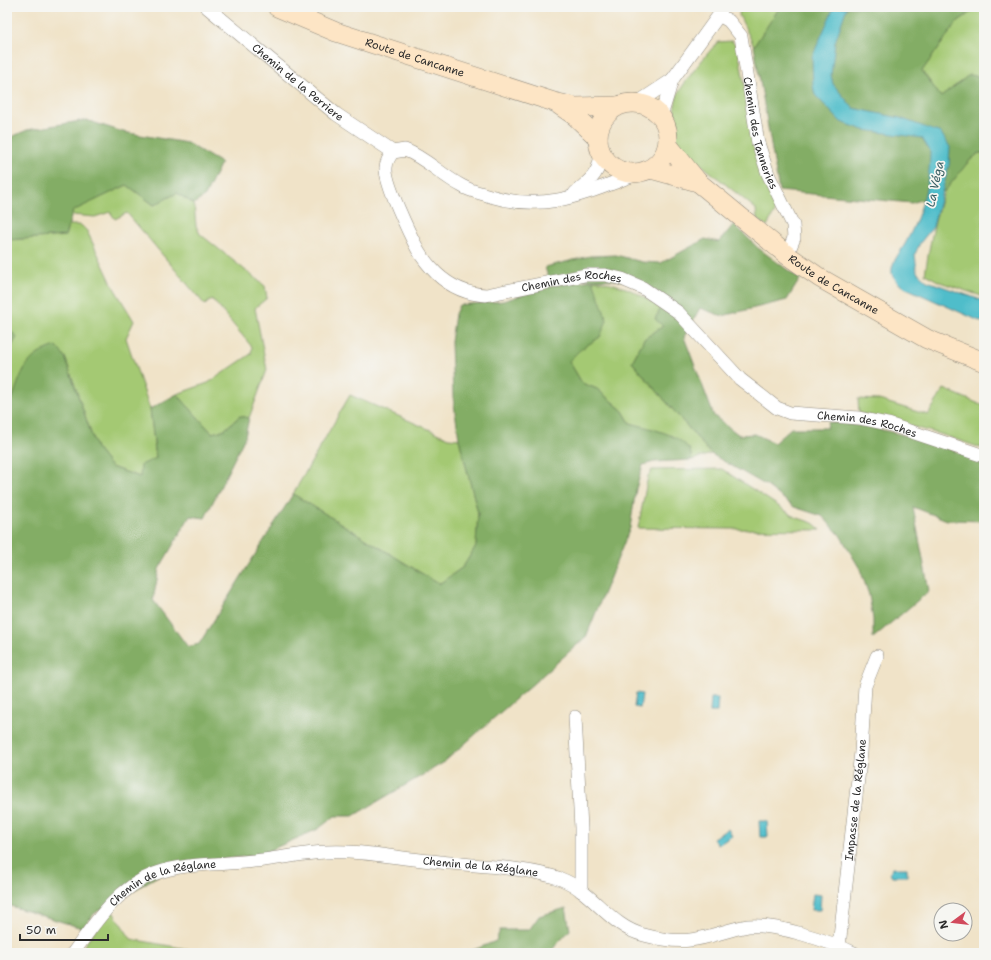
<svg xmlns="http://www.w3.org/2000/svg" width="991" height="960" font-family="'Shantell Sans',sans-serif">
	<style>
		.green { fill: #a4c973; stroke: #687a4f }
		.forest { fill: #83ad65; stroke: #576c48 }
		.water { fill: #50bdca; stroke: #3e747a }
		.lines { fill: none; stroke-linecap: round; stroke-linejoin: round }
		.street-casing { stroke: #8e877a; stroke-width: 14 }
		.secondary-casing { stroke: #8e877a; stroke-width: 20 }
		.street { stroke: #fff; stroke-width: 13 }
		.secondary { stroke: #fde5c5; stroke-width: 19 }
		.labels { text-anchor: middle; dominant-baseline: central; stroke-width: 3.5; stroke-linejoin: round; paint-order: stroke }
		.street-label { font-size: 11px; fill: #2b2b2b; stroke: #f6f6f2 }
		.water-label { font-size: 12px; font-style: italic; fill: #385e63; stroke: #f6f6f2 }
	</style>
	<rect width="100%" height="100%" fill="#f6f6f2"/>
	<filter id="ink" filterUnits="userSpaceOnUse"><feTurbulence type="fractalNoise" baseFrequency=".025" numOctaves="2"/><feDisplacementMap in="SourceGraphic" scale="8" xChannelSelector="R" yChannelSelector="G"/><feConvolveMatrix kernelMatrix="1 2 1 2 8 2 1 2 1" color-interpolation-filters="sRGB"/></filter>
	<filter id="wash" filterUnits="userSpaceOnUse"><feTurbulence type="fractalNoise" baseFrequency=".012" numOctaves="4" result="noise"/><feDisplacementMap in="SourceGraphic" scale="16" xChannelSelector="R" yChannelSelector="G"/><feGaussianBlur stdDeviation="0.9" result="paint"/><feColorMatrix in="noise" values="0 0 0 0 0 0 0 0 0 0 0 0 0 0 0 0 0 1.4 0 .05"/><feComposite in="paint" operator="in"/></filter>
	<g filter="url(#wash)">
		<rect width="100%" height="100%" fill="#f0e3c8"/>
		<path class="green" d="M740,7h40l-26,39 -15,-31z
			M978,7h6v70l-15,-2 -28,22 -19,-26 35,-49z
			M732,41l6,7 17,98 21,64 -9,16 -10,-7 -1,-10 -79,-64c-1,-15 -5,-35 0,-49 5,-12 32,-45 41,-54z
			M979,153h5v144l-44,-15 -15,-8c4,-25 10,-59 19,-82 5,-12 24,-31 35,-39z
			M127,185l27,20 23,-12 17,11 2,22 4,8 65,52 2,12 -12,10 12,62 -18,48 -9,-2 -16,14 -12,3 -35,-39 31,-11 43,-29 1,-7 -40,-48 -7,6 -78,-92 -12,6 -5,-7 -15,5 -24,-2 1,-4z
			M68,225h13l6,6 27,57 20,33 -8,17 24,71 6,50 -16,18 -29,-10 -15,-19 -31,-91 -41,12 -11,29 -6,-1v-43l10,-17 -10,-10v-87l58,-4z
			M593,280c28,3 44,12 68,28l-6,11 9,7 -20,13 -12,23 79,92 -19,6 -3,-12 -26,-15 -33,-10 -7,-12 -26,-22 -15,-6 -13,-22 10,-11 21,-13z
			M944,389l40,17v43l-44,-15 -81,-21 -1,-14 21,1 49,15z
			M350,395l99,43 10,1 19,74 -2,33 -13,21 -24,17 -146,-90z
			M722,469l73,48 18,6 8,7 -183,-2 10,-52 4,-6z
			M113,912l18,27 78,14h-130l18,-26z"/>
		<path class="forest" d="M780,7h198l-21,15 -35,49 19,26 28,-22 15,2v76h-5l-10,8 -24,30 -33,12 -133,-12 -25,-145z
			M86,120l37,12 64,11 34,20 -16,33 -11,8 -17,-11 -23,12 -27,-20 -54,26 -8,25 -58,4v-101l20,-9z
			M734,224l24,24 42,31 -13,21 -65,16 -22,-8 -16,29 30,79 25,19 16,-1 19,9 17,-15h36l1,-6c53,4 107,20 156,41v58l-37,-1 -34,-13 16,84 -56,47v-19l-4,-24 -9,-26 -20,-34 -18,-19 -28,-9 -27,-21 -56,-32 -79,-92 12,-23 19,-13 -8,-7 11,-21 -26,-17 -92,-4 -3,-10 45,-11 26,-1 26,7 19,1 44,-24 14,3z
			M593,280l14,40 -7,17 -20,13 -11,11 13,22 15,6 26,22 7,12c15,4 49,11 58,25 3,2 3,8 4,12l-38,2 -11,3 -7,24 -6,39 -44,109 -143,126 -90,53h-18l-17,13 -59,26 -81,9 -83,49 -13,15 -75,-23v-508h6c10,-28 13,-41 43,-51l9,11 31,91 15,19 29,10 1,-12 15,-7 -6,-49 27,-15 35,39 12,-3 16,-14 9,2 -4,19 -40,81 -15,-2 -31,53 -6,31 35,47 11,-3 94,-150 146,90 24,-17 13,-21 2,-33 -19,-74 -6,-42 -2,-55 4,-28 4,-9 44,-4 51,-16z
			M7,327l10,10 -10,17z
			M566,908l4,22 -21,23h-83l30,-12 4,-11h29l10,-14z"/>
		<path class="water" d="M834,7h13l-12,35 -4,33 2,9 20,24 47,10 41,15 9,14 -1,18 -16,62 -13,16 -5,11 2,18 10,9 57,20v22l-78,-35 -9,-6 -5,-8c-2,-11 8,-21 13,-30 16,-29 25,-60 25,-93l-8,-13 -58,-8 -23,-8 -26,-27 -2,-9 -1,-29z
			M636,693l6,1 -2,14 -6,-1z
			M711,698h7l-1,14h-7z
			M759,821h8l1,16h-8z
			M728,829l4,7 -14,9 -5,-7z
			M892,868h15v8h-15l-2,-3z
			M813,894l8,1 -1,15h-9z"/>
	</g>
	<g filter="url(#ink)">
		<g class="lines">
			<g class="street-casing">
				<g id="street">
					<path id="s1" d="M207,7l129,107 57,38"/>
					<path id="s2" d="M719,15l10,6 12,15 17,107 10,31 25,51 1,13 -7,17"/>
					<path d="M637,103l35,-23"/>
					<path d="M661,116l11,-36 47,-65 3,-8"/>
					<path id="s3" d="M637,174c-52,19 -90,39 -147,22 -9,-3 -20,-5 -28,-10 -20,-10 -36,-28 -57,-36l-12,2c-4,5 -7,10 -7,16 -1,15 24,67 32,82 5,9 12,17 19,24 14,13 30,20 49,21l99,-20h20l17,4 21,9 35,24 62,67 37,29 13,5 69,5 29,6 96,32"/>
					<path d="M575,193c16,-14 24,-18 26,-40"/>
					<path d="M575,717l6,111v63"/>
					<path id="s4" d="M839,946l22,-194 4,-66 12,-30"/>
					<path id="s5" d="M73,953c22,-30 44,-65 81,-79 31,-12 67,-9 100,-13 24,-2 48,-8 72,-9 34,-2 70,6 105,9 40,5 93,5 130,18 32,12 49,48 83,56 15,4 31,7 46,5 20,-2 38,-11 58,-14 27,-3 81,15 106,27"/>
				</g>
			</g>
			<g class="secondary-casing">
				<g id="secondary">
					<path id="s6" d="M277,7l59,25 218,70 21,5 42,-1"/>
					<circle cx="633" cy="138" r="35"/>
					<path d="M559,105l16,11 23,22"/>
					<path id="s7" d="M668,145l30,37 89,73 33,23 107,61 57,23"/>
					<path d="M651,169l47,13"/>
				</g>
			</g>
			<use href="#street" class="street"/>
			<use href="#secondary" class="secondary"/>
		</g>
	</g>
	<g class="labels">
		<g class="street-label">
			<text stroke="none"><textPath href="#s6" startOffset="147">Route de Cancanne</textPath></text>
			<text stroke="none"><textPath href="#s1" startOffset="118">Chemin de la Perriere</textPath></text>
			<text stroke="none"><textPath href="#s2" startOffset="130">Chemin des Tanneries</textPath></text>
			<text stroke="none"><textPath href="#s7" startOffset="218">Route de Cancanne</textPath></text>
			<text stroke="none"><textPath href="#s3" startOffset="540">Chemin des Roches</textPath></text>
			<text stroke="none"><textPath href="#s3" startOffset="887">Chemin des Roches</textPath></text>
			<text stroke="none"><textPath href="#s4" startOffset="147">Impasse de la Réglane</textPath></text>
			<text stroke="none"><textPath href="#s5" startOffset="444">Chemin de la Réglane</textPath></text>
			<text stroke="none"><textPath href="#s5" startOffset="120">Chemin de la Réglane</textPath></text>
		</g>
		<g class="water-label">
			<text transform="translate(935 184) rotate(-78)">La Véga</text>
		</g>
	</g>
	<rect width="991" height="960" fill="none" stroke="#f6f6f2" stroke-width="24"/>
	<g transform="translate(953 922) rotate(255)"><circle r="19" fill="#f6f6f2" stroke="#a5a5a2"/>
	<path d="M0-3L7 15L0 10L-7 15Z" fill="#d1495b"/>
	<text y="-6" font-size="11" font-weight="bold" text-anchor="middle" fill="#2b2b2b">N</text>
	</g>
	<path d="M20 934v6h88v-6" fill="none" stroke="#2b2b2b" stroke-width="2"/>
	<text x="26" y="934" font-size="12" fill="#2b2b2b" stroke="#f6f6f2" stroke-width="3" paint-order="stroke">50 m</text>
</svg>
